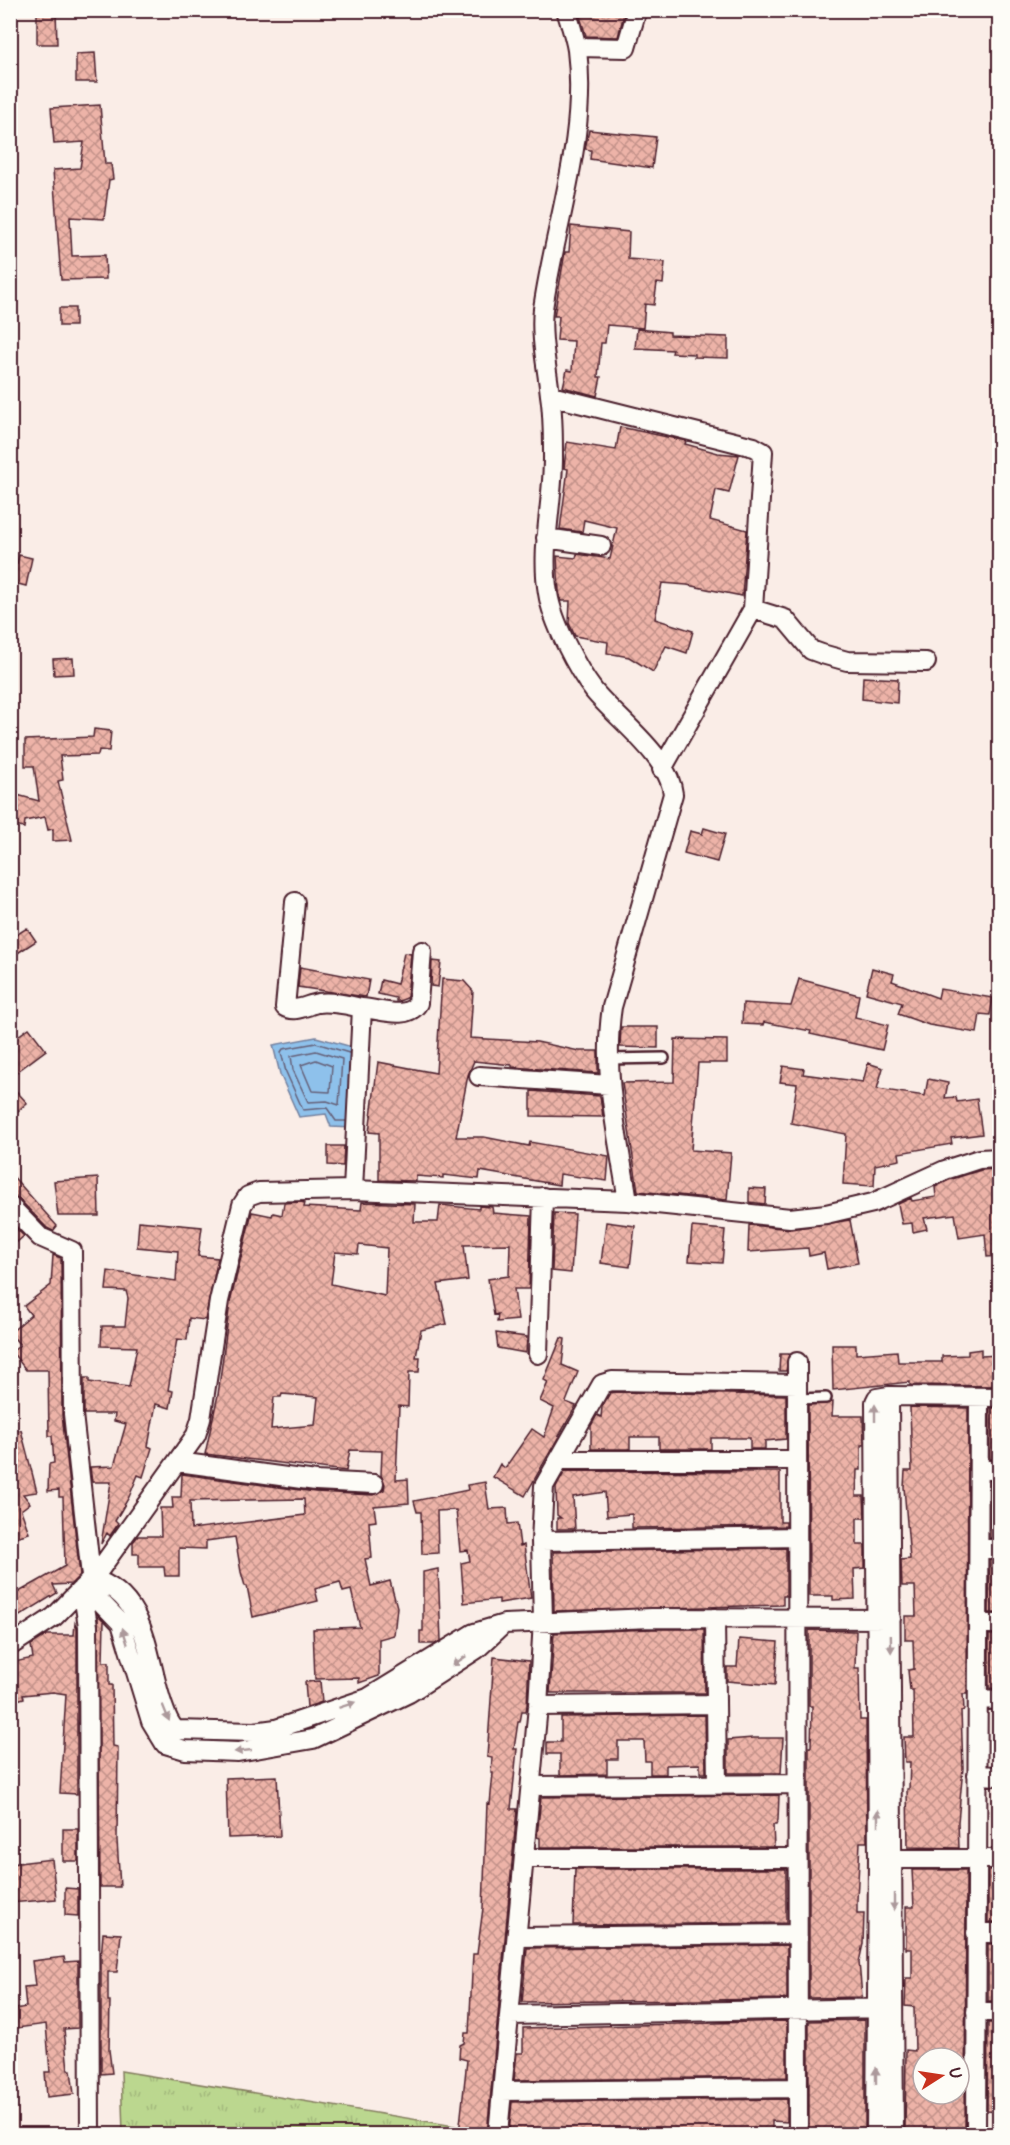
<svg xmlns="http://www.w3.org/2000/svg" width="1010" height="2145" font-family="Pangolin,sans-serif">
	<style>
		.grass { fill: url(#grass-tufts); stroke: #827b5d; stroke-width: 1.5 }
		.water { fill: #8ec1eb; stroke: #73809e; stroke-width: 1.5 }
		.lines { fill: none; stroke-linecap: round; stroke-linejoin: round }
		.shore { stroke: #656078; stroke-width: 1.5 }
		.building { fill: url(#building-cross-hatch); stroke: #4a1f2b; stroke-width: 1.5; fill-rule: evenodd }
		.lane-casing { stroke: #4a1f2b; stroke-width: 14 }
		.street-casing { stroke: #4a1f2b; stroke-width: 22 }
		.lane { stroke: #fdfcf7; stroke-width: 9 }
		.street { stroke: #fdfcf7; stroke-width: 18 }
		.oneway { fill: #ac999b }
	</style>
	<defs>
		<pattern id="grass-tufts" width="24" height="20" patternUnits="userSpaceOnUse" patternTransform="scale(1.5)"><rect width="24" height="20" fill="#bbd78f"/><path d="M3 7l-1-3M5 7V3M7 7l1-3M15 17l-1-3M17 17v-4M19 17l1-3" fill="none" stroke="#a2b87c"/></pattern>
		<pattern id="building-cross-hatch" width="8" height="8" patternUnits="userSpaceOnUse" patternTransform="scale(1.5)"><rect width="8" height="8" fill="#edb3a8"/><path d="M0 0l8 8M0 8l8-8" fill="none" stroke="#c29189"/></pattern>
	</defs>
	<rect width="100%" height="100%" fill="#faede7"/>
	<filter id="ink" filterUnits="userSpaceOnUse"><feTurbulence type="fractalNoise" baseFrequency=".0167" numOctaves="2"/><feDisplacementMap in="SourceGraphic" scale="12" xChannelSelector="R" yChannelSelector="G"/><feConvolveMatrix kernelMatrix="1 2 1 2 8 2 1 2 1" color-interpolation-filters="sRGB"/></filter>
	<g filter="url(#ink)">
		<path class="grass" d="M121,2071l334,55 -1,8h-331z"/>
		<path class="water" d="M316,1037l40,11 -3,80 -22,-1 -5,-13 -27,3 -19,-43 -7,-29z"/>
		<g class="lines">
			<path class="shore" d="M316,1051l26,8 -3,46 -12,-4 -19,1 -15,-32 -2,-14z
				M316,1060l16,6 -2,26 -18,-1 -11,-26z
				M346,1121h-10l-9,-13 -24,2 -17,-38 -5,-20 2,-3 33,-6 33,10"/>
		</g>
		<path class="building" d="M37,10h19l1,34h-20z
			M578,10h47l-7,27 -32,-1z
			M95,53l2,29h-21v-28z
			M100,105l5,59h6l2,15 -4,1 -5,39 -34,-2 2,39 33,-1 1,24 -45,1 -8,-110 27,-2 4,-26 -30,2 -3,-36z
			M589,130l67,7 -4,31 -62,-9 1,-9 -6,-1z
			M571,226l58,6 -1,27 37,3 -2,22 -6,-1 -3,22 -9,-1 -2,24 -36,-3 -2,18h-4l-3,34h3l-4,19 -34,-9 4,-17 5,1 2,-30 -17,-1 2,-24h-5l11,-64h4z
			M59,308h16v18h-16z
			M637,329l33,3v3l58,2v21l-34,-1v-3l-22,-1 1,-3 -38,-2z
			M620,427l66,14 -1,3 33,9 21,2 -10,38 -13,-3 -6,30 37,10 -5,66 -55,-11 -25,-2 -7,36 38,12 -6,22 -21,-7 -13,26 -24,-15 -22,-4 1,-11 -33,-6 -6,-13 1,-22h-9l-2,-10 -2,-35 19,2 1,-4 33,5 7,-31 -33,-8 -2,12 -22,-3 8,-60 -4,-1 3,-26 49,8z
			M19,555l13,3 -6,28 -16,-4v-19l7,1z
			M73,658l1,16 -20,1 -1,-16z
			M863,677l35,2 -1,24 -35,-4z
			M94,729l17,2 -2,20 -10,-1 -1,5 -38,1 3,24 -5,1 14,59 -19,1v-12l-5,1 -3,-13 -20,4 -1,7 -14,-3v-32l29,8 -5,-35h-9v-26l68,-3z
			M704,828l21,6 -8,28 -33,-9 6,-22 12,3z
			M27,928l9,13 -26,17v-19z
			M404,953l7,1 -4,44 -8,3h-3v-3l-18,-4 3,-14 16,4z
			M432,961l9,1 -3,25 -7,-1z
			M300,967l69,13 -3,17 -68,-10z
			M872,968l22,6 -2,7 46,17 2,-9 53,9 -3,17 -10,-1 -3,19 -48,-8 -31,-11 4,-11 -36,-10z
			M442,979l22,2 9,10 -3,47 67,4 42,9h19v22l-86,-6v-2l-38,-4 -6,14 -12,62h28l45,9 1,-4 79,14 -2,25 -47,-7 -1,11 -79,-14 -1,8 -36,-4v3l-27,-2v5l-37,-1v-47l-10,-1 9,-70 58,11z
			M799,979l60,16 -4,22 33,8 -6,25 -72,-16 1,-3 -47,-9 -1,3 -21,-1 1,-21 48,3z
			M621,1027h37v21l-38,-1z
			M29,1028l17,22 -36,27v-35z
			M675,1039l52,1v23h-29l-7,87 40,3 -4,47 -89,-9 -16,-108 52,-1z
			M868,1063l15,5 -6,21 48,7 3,-17 20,4 -3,15 11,-1 1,5 20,-3 5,35 -31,4 1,6 -53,9 1,7 -25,5 -1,21 -31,-2 3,-50 -55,-11 6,-39 -17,-2 3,-16 21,3 -1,5 60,8z
			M10,1084l17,19 -17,15z
			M531,1091l69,5 3,21 -72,-1z
			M328,1146h16l-1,20 -15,-1z
			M999,1169v87l-12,1 -2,-23 -26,4 -4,-24 -31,4 3,11 -14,3 -1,-9 -10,1 -4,-20 13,-6 1,3 24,-4 -1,-10 14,-7 32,-10z
			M10,1173l47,53 -4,5 -6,-3 -29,-30 -8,-3z
			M98,1178l1,38h-41l-4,-35z
			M749,1188l17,1 -1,15 -16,-2z
			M301,1202l4,1 -1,4 57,3 1,-8 53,2 -1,18h24l2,-17 39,4v-3l13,1 1,6 38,3 -2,73h-15l4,31 -21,2 1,-8 -4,1 -6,-36 21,-3 1,-32 -46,1 4,35 -30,4 9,40 -26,6 -5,27h4l-1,15h-10l-1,35 -9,-1 -3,74 12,-1 1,24 -35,3 2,15 -7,1 3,36 -7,1 6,27 19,-5 7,26 -3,28 -15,4v37l-20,7v-5l-44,1 -2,-50 47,-2 -9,-37 -8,2 -3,-10 -25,7 3,12 -65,16 -6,-31h-2l-4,-14 -6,-35 -29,4v8l-27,-1v28h-14l-1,-9h-25v-13h-6v-12l5,-6h23l-1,-28h13l-1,-11h9l1,-23 133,18 58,3 11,-5 1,-6 -4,-9 1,-24 -32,-1 -4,21 -141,-17 13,-59 12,-92 22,-91 20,4 1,-3 9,2 2,-12zM359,1245l28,3 -2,48 -54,-12 4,-32 23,2zM282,1394l36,3 -3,28 -44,4 3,-32h7zM304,1499l1,16 -114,14 -1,-28z
			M554,1213l21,1 -4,59 -19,-2z
			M850,1220l8,43 -31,6 -3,-16 -15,3 -1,-8 -60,4 1,-27 42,4z
			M139,1221l63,6 -4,29 20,2 -13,62 -16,-2 -2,22 -10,-1 -9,51 5,1 -3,17 -14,-4 -8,42 4,2 -9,29 -5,-2 -9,22 -14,24 3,3 -8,12 -3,-3 -6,11 10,-62h-19l-2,-15 24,-1 12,-42 -12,-3 1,-7h-31v-36h5v4l40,5 8,-40 -36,-1 1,-20h23l3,-28 -2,-7 -20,-1 2,-19 68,10 2,-30 -41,-4z
			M606,1222l29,4 -5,41 -29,-4z
			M10,1223l14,13 -14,12z
			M692,1227l33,3 -3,33 -33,-2z
			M53,1255l8,3 1,157 18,160 -9,9 -18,1 4,8 -47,29v-25l55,-31 -2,-69h-4v-7l-11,1 1,-27 5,-1 -2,-27h-3l-1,-66h-22l-14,-18 8,-7 -10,-12 21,-18 -7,-9 27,-21z
			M496,1333l31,4 -1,16 -28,-5z
			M561,1338l4,1 -3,26 16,7 -12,30 10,4 -51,90 -32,-19 7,-13 5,4 27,-39 12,8 10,-29 -14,-7 8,-19 -4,-2z
			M832,1345h24v9l41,-3 1,11h44v-6l26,-1v-4l13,-2v7l18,-1v31l-89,-1v-3l-77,8z
			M780,1354h9l-3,17h-7z
			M614,1392l172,3v44l-21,2v8h-15v-11h-39v11h-52v-12h-29v12h-39v-23l6,-11 4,2 1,-10 8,-14z
			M833,1402l-1,14h31l1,29h-3v25h-4l-1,26h8l1,22h-8v27h8v23l-11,1 1,30 -22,1v-4h-24l-1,-191z
			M910,1407l58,1 -1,286h-4l1,16 -3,1 2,57 -5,54 1,26 -51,-1 -1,-58h2l1,-27h-5l-1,-25h10l-1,-47h-3l-2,-20 6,-1 -1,-29h-8v-24h11l-1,-30h-13l-1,-26 9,-1 -6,-72 1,-16h7z
			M990,1408h9v51h-9z
			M21,1430l16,62 -14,2 7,9 -9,7 8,23 -19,6v-106z
			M565,1471l215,1v50h6v4l-154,2v-14l-25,2 -2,-24 -32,5 2,32h-18v-11h4l-4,-3 -1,-27z
			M990,1481h9v57h-9z
			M485,1482l4,27 18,-1 1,16 9,-1 3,23 4,-1 7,53 -32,5v-4l-35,4 -3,-40 9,-2 -2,-11 -8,1 -4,-41 -19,1 1,42 -16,1 -1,-42h-4l-3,-11 54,-11 -1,-5z
			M786,1548v48h-3v9l-229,6 -1,-59z
			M990,1560h9v53h-10z
			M438,1569l3,71 -6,4h-15v-13h3v-59z
			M98,1615l6,6 -1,41h6v23h3l1,61 5,1 -1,93 3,47h-20z
			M75,1623l2,4v167l-17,-1 6,-99 -13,-2 -30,3 1,3 -14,4v-39l23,-5 -2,-13 16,-10h27z
			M652,1629h52l1,64h-155l4,-60z
			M809,1630l47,1 -1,37h4l1,52h6l1,122h-7l-3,58v13h7l-1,31 -4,18 3,35 -53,1v-251h2l1,-41h-3z
			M989,1635h10v54l-10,-1z
			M739,1639l39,3 -3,43 -48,-4v-14h10z
			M494,1657l35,4 -2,44 -1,6h-4l-2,11h-2l-4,27h3l-6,60h6l-30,325h-28l8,-74 -8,-2 1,-13 4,-2 1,-10h4l4,-79h4l6,-46 4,-105 3,1 3,-31h-2l1,-15 -5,-1z
			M320,1681l2,21 -15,5 -2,-25z
			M705,1715l1,58h-6v-9l-34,1v9h-16v-13h-5l-1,-20h-26v18h-11v15l-47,1v-21h-13v-12h14v-25z
			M753,1738h30l-2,35h-53v-33z
			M277,1776l3,60 -52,2 -2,-60z
			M779,1795l-1,25 -2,5h-3l1,22h-234v-9l-3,-1 4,-40z
			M63,1829h15v32h-15z
			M52,1859l4,40 -46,4v-39z
			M575,1869h211v54l-213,2z
			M912,1870h54l-1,264h-60l1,-84 9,1 -1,-44 -9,-1 1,-28h6v-29h-6v-42h8zM923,2058h36v36h-36z
			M988,1870h11v52h-11z
			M65,1888l13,1v27l-13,-1z
			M103,1933l18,1 -4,38h-9v29h2l-1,49 3,23 -11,1v-115z
			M988,1944h11v57h-11z
			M787,1945v54l-265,3 5,-54z
			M64,1957l1,5 13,-1v67l-14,1 4,41h3l3,24 -27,3 -2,-25h5l-4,-48 -36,5v-19l16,-3 -2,-20 11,-1 -3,-25z
			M865,2020v114h-28l1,-5 -29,2v-110z
			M787,2021v56l-273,3 3,-27h6v-25z
			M988,2023h11v89l-12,-1z
			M787,2099v23l-15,-1v13h-263l3,-32z"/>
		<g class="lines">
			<g class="lane-casing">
				<path id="lane" d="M608,1059l56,-1
					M797,1399l29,-1"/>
			</g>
			<g class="street-casing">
				<path id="street" d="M577,47l49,1 11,-38
					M551,396l203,51 9,5 -10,157
					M546,538l55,8
					M662,769l91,-160 32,10 26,31 11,4 25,7 79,1
					M295,902l-10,105c10,6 22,-2 33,-4 15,-2 29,2 44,5
					M479,1076l130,9
					M353,1190l9,-182c18,1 45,13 56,-5l4,-52
					M628,1201l162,17 36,-4 47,-11 72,-33 34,-11 21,-1
					M10,1206l30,31 32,14 1,163 20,180 28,29 30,98 14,23 20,6 53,2 75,-13 96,-46 68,-44 27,-25
					M538,1354l5,-157
					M797,1362l1,772
					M889,1396l5,738
					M559,1460h238
					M178,1462l138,19 58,3
					M979,1470h21
					M541,1541l256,-4
					M979,1549h21
					M91,1578c58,18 55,80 72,128 3,9 6,18 13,24l78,2 22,-3 92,-31 106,-65 30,-9 148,-6 239,1
					M82,1588l6,38 2,508
					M715,1618l2,167
					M978,1624h22
					M10,1646l44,-29 44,-45 98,-137 5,-16 18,-118 23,-96 6,-9 11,-4 94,-2 275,11c-10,-64 -26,-128 -16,-194l61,-213c-4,-38 -56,-75 -79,-103 -17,-22 -42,-70 -46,-98 -8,-46 6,-93 5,-140 0,-19 0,-39 -3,-58 -3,-29 -10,-57 -7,-86 12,-85 45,-172 34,-259 -2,-13 -7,-27 -11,-40
					M978,1699l22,1
					M538,1706l178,-2
					M977,1775l23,1
					M531,1786l266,-2
					M524,1858h273
					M883,1859h117
					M976,1933h24
					M517,1937l280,-3
					M976,2012h24
					M510,2015l376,-7
					M502,2091l295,-3
					M498,2134l40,-428 5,-86 -2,-79 3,-55 58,-102 10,-3 185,3
					M876,2134l2,-275 -3,-457 2,-4 12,-2 111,1
					M976,2134l3,-736"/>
			</g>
			<use href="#lane" class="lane"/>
			<use href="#street" class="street"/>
		</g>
		<defs><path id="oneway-solid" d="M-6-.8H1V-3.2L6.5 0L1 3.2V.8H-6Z" transform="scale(1.5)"/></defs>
		<g class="oneway">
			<use href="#oneway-solid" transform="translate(875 1413) rotate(-90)"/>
			<use href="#oneway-solid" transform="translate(125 1636) rotate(-107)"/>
			<use href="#oneway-solid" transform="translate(891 1644) rotate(89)"/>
			<use href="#oneway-solid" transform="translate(459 1661) rotate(147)"/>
			<use href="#oneway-solid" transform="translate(347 1705) rotate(-19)"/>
			<use href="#oneway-solid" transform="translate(166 1713) rotate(68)"/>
			<use href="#oneway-solid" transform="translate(243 1751) rotate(174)"/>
			<use href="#oneway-solid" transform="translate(878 1818) rotate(-90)"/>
			<use href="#oneway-solid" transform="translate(894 1902) rotate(90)"/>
			<use href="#oneway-solid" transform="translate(876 2076) rotate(-90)"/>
		</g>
	</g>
	<rect width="1010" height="2145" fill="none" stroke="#fdfcf7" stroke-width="36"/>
	<rect x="18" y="18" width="974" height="2109" fill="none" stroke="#4a1f2b" stroke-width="2" filter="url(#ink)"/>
	<g transform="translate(941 2076) rotate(78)"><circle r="28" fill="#fdfcf7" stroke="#b5a4a5" stroke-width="1.5"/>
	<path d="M0-4.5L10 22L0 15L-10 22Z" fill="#c8321e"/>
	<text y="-9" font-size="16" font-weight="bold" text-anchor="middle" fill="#4a1f2b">U</text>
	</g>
</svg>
